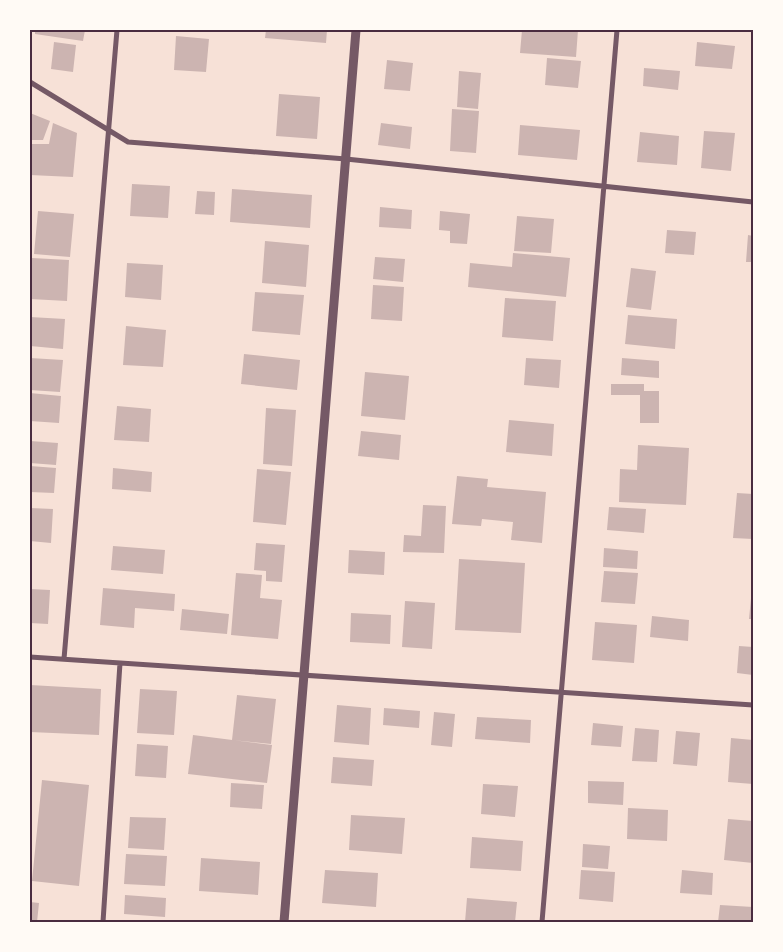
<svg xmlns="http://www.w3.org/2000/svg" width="783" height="952" font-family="'IBM Plex Sans',sans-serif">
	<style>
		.building { fill: #ccb4b1 }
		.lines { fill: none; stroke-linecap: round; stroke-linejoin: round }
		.minor { stroke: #755966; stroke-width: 5 }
		.tertiary { stroke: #755966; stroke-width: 9 }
		.neatline { fill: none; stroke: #4a2c40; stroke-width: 2 }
	</style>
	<rect width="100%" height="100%" fill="#f7e1d7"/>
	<path class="building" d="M35,30h50l-2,11 -48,-7z
		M266,30h61l-1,13 -61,-5z
		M522,30h56l-2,27 -56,-4z
		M176,36l33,3 -3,33 -32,-2z
		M54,42l22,3 -3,27 -22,-3z
		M697,42l38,4 -3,23 -37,-3z
		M547,58l34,3 -3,27 -33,-3z
		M387,60l26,3 -3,28 -26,-2z
		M644,68l36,3 -2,19 -35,-4z
		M459,71l22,2 -3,36 -21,-2z
		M279,94l41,3 -3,42 -41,-3z
		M452,109l27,2 -3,42 -26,-2z
		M30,113l20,8 -7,19h-13z
		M53,123l24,10 -4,44 -43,-2v-31h19z
		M381,123l31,4 -2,22 -32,-4z
		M520,125l60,5 -3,30 -59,-5z
		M704,131l31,2 -4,38 -30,-3z
		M640,132l39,4 -2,29 -40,-3z
		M132,184l38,2 -2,32 -38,-2z
		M232,189l80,6 -2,33 -80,-6z
		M197,191l18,1 -1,23 -19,-1z
		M380,207l32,3 -1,19 -32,-2z
		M38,211l36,3 -4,43 -36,-3z
		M440,211l30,3 -3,30 -17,-1v-12l-11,-1z
		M517,216l37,3 -3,34 -37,-2z
		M667,230l29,2 -2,23 -29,-2z
		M748,235l5,1v26h-7z
		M265,241l44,4 -3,42 -44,-4z
		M513,253l57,5 -4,39 -98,-10 2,-24 42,4z
		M375,257l30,2 -2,23 -30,-3z
		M32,258l37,2 -2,41 -37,-2z
		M127,263l36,2 -2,35 -36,-3z
		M631,268l25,3 -5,39 -25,-3z
		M373,285l31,2 -2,34 -31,-2z
		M255,292l49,3 -4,40 -48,-4z
		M505,298l51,3 -3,40 -51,-4z
		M628,315l49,4 -2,30 -50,-5z
		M30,317l35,2 -2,30 -33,-3z
		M126,326l40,4 -3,37 -40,-2z
		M244,354l56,6 -3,30 -56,-6z
		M30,358l33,2 -3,32 -30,-2z
		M526,358l35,2 -2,28 -35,-3z
		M622,358l37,3v17l-38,-3z
		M365,372l44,4 -4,44 -44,-4z
		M611,384h33v7h15v32h-19v-28h-29z
		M30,393l31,3 -2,27 -29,-2z
		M117,406l34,3 -2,33 -35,-2z
		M266,408l30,2 -4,56 -29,-2z
		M509,420l45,4 -2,32 -46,-4z
		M361,431l40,4 -2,25 -41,-4z
		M30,441l28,2 -2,22 -26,-2z
		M638,445l51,3 -3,57 -67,-3 1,-33 17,1z
		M30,466l26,2 -2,25 -24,-1z
		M113,468l39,4 -1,20 -39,-3z
		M257,469l34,3 -5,53 -33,-3z
		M457,476l31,3 -1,8 59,5 -4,51 -31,-3 2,-18 -31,-3 -1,7 -29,-2z
		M737,493l16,1v45l-20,-1z
		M423,505l23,1 -2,47 -41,-1 1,-17 17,1z
		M609,507l37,2 -2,24 -37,-3z
		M30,508l23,1 -2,34 -21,-2z
		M256,543l29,2 -3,37 -16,-1v-10l-12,-1z
		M113,546l52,4 -2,24 -52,-4z
		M604,548l34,3 -1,18 -34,-2z
		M349,550l36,2 -1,23 -36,-2z
		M459,559l66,4 -4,70 -66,-3z
		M604,571l34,2 -3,31 -34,-2z
		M236,573l26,2 -2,23 22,2 -4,39 -47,-4z
		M103,588l72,6 -1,17 -39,-3 -1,20 -34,-3z
		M752,588h1v31h-4z
		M30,589l20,1 -2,34 -18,-1z
		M405,601l30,2 -3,46 -30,-2z
		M182,609l47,5 -2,20 -47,-4z
		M351,613l40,2 -1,29 -40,-2z
		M652,616l37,4 -1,21 -38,-4z
		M595,622l42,3 -3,38 -42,-3z
		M739,646l14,1v28l-16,-2z
		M30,685l71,4 -2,46 -69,-3z
		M140,689l37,2 -3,44 -37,-2z
		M237,695l39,4 -5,45 -39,-4z
		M337,705l34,3 -2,37 -35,-3z
		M384,708l36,3 -1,17 -36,-3z
		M434,712l21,2 -3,33 -21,-2z
		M477,717l54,3 -1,23 -55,-4z
		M593,723l30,3 -2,21 -30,-2z
		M635,728l24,2 -2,32 -25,-1z
		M676,731l24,2 -3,33 -24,-2z
		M193,735l79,10 -5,38 -79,-9z
		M731,738l22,2v44l-25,-2z
		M137,744l31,2 -2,32 -31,-2z
		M333,757l41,3 -2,26 -41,-3z
		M42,780l47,5 -10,101 -47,-5z
		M588,781l36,1 -1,23 -35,-2z
		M231,783l33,2 -2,24 -32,-2z
		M483,784l35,2 -3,31 -34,-3z
		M628,808l40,2 -1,31 -40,-2z
		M351,815l54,3 -3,36 -53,-4z
		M130,817l36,1 -2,32 -36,-2z
		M728,819l25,2v42l-29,-3z
		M472,837l51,4 -2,30 -51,-3z
		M583,844l27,2 -2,23 -26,-2z
		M126,854l41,2 -2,30 -41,-2z
		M201,858l59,4 -2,33 -59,-4z
		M325,870l53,3 -2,34 -54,-4z
		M581,870l34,2 -2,30 -34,-3z
		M682,870l31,3 -1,22 -32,-2z
		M125,895l41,3 -1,19 -41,-3z
		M467,898l50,4 -2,20h-50z
		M30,902l9,1 -2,19h-7z
		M720,905l33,2v15h-35z"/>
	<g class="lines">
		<path class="minor" d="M30,82l98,60 218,17 407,43
			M30,657l723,48
			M64,659l53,-629
			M103,922l17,-259
			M542,922l75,-892"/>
		<path class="tertiary" d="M284,922l72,-892"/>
	</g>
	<rect width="783" height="952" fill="none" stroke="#fffaf5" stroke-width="62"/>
	<rect x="31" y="31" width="721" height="890" class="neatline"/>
</svg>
